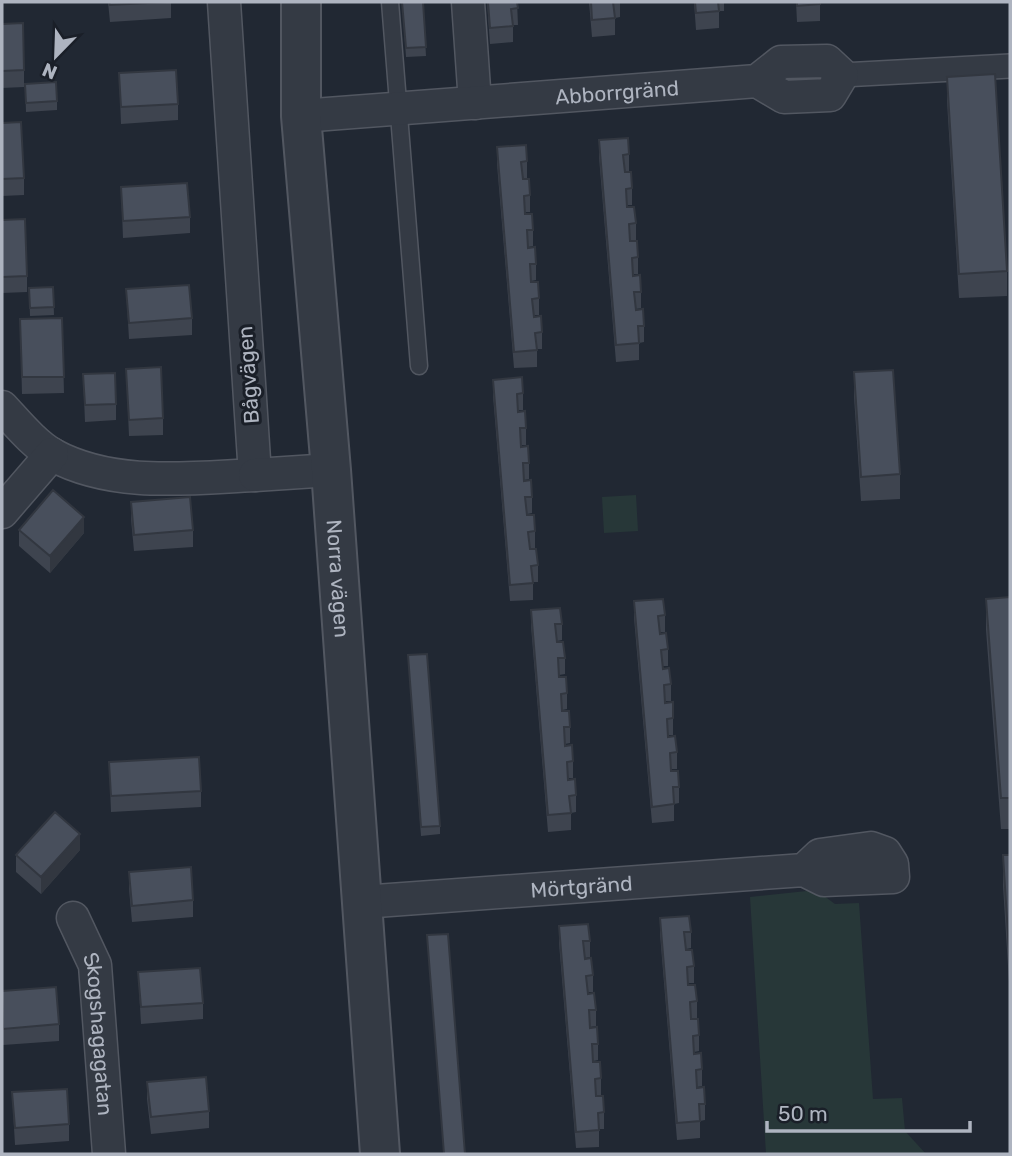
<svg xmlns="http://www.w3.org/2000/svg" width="1012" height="1156" font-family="Rubik,sans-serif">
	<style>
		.green { fill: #273738 }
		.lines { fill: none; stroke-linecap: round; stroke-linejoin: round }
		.service-casing { stroke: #525761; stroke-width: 19 }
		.pedestrian-casing { stroke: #525761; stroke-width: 26 }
		.minor-casing { stroke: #525761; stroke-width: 35 }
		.tertiary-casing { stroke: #525761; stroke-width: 42 }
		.service { stroke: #343a44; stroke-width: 16 }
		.pedestrian { stroke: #343a44; stroke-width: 23 }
		.minor { stroke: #343a44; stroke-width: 32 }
		.tertiary { stroke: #343a44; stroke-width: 38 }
		.wall { fill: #3e444f }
		.shaded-wall { fill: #323740 }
		.building { fill: #484f5c; stroke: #323740; stroke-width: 2 }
		.labels { text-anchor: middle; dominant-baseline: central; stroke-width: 6; stroke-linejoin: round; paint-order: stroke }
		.street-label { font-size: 21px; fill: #aeb4c0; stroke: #1a1f28 }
	</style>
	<rect width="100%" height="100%" fill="#212833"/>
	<path class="green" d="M636,495l2,36 -34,2 -2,-36z
		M816,890l19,14 24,-1 14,196 29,-1 3,33 21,23h-160l-16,-257z"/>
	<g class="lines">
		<g class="service-casing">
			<path id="service" d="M390,2l29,364"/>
		</g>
		<g class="pedestrian-casing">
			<path id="pedestrian" d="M842,75l168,-9"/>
		</g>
		<g class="minor-casing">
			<g id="minor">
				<path d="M468,2l7,101"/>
				<path id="s1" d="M301,116l456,-35 27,16 46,-2 12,-20 -15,-14 -46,1 -24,19"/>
				<path d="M2,407c15,16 32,37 51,48 61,33 136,23 202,20l-31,-473"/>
				<path d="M255,475l76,-5"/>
				<path d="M2,512l50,-58"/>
				<path id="s2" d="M362,902l442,-32 20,10 69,-3 -1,-13 -7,-11 -14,-5 -51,7 -16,15"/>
				<path id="s3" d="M73,918l22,47 14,189"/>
			</g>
		</g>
		<g class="tertiary-casing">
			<g id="tertiary">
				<path id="s4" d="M301,2v114l30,354 49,684"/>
			</g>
		</g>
		<use href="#service" class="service"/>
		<use href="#pedestrian" class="pedestrian"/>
		<use href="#minor" class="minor"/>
		<use href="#tertiary" class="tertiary"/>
	</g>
	<path class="wall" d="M108,2h63v16l-61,4z
		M402,2h21l3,54 -20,1z
		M487,2h30l1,23h-5v17l-23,2z
		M589,2h31v15l-5,1v17l-23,2z
		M694,2h30v9h-5v17l-23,2z
		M796,2h29l-5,1v18l-23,1z
		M2,24l22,46v17l-22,1z
		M119,73l59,31v16l-57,4z
		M947,77l60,194v25l-48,2 -12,-197z
		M25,84l32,17v9l-31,2z
		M2,123l22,55v17l-22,1z
		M599,140l30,14v17h-5l8,17v17h-5l9,18v17h-6l8,17v17h-5l8,18v16l-5,1 8,17v16l-5,1v17l-23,2 -17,-205z
		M497,147l30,14v17h-4l7,17v17h-5l8,18v16l-5,1 8,17v16l-5,1 8,17v17h-5l8,17v17h-5v18l-23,1 -17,-204z
		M121,187l69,30v16l-67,5z
		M2,220l25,56v16l-25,1z
		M53,287l1,28 -24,1 -1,-28z
		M126,289l66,29v17l-63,4z
		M62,318l2,75 -42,1 -2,-75z
		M126,369l37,49v17l-34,1z
		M854,372l46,102v25l-39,2 -7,-104z
		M83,374l33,30v16l-31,2z
		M493,380l30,13v17h-5l8,18v17h-5v2l8,16v16l-5,1 8,17v16l-5,1 8,17v17h-5l8,17v17h-5v18l-23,1 -17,-205z
		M131,502l62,28v17l-59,4 -3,-32z
		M19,530l65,3 -34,40 -31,-27z
		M1010,597v232h-9l-15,-199v-31z
		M634,601l31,14v17h-5l8,17v17h-6l1,3 8,15v17h-6l8,17v17h-5l9,17v17h-6l8,18v16l-5,1v17l-22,2 -18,-205z
		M531,610l31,14v16l-5,1 8,17v16l-6,1v2l8,16v16l-5,1 8,17v16l-5,1 8,17v17h-5l8,17v17l-5,1v17l-23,2 -17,-206z
		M408,655l32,171v8l-19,2z
		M109,762l92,29v16l-90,5z
		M80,850l-39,44 -25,-22v-17z
		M1003,855h7v143l-7,-112z
		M129,872l64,28v17l-61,5 -3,-33z
		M660,918l31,14v16l-5,1 8,17v17h-6v2l9,16v17h-6l8,17v16l-5,1 8,17v17l-5,1 8,17v16l-5,1v17l-23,2 -17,-206z
		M559,926l31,15v16l-5,1 8,17v17h-6l9,18v16l-6,1 8,17v16l-5,1 8,17v17h-5l8,17v17h-5v18l-23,1 -17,-205z
		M427,935l38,219h-21z
		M138,972l65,31v16l-62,5z
		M2,991l57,33v17l-56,4z
		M147,1082l62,29v17l-58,6 -4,-35z
		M12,1092l57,32v17l-54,4z"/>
	<path class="shaded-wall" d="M84,517v16l-34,40v-17z
		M80,834v16l-39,44v-17z"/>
	<path class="building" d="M109,2h58l-57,3z
		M402,2h21l3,45 -20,1z
		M488,2h29l1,6 -7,1 2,17 -23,2z
		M591,2h22l2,16 -23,2z
		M695,2h23l1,9 -23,2z
		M797,2h23v2l-23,2z
		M23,23l1,47 -22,1v-47z
		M176,70l2,34 -57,3 -2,-34z
		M995,74l12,197 -48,3 -12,-197z
		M56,82l1,19 -31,2 -1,-19z
		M21,122l3,56 -22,1v-56z
		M628,138l1,16 -6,1 2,17h6l1,16 -6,1 1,18h7l2,16 -7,1 1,17h7l1,16 -6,1 1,18 7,-1 1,17h-7l2,18 7,-1 1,17h-6l1,17 -23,2 -17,-205z
		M526,145l1,16 -6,1 2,17h6l1,16 -6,1 1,18h7l1,16h-6l1,18 7,-1 1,17h-6l1,18h7l1,16 -7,1 2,18 7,-1 1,16 -7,1 2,17 -23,2 -17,-205z
		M187,183l3,34 -67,4 -2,-34z
		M25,219l2,57 -25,1v-57z
		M189,285l3,33 -63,5 -3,-34z
		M53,287l1,20 -24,1 -1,-20z
		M62,318l2,59h-42l-2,-58z
		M161,367l2,51 -34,2 -3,-51z
		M893,370l7,104 -39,3 -7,-105z
		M115,373l1,31 -31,1 -2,-31z
		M522,377l1,16 -6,1 1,18 7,-1 1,17h-6l1,19 7,-1 1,17h-6l1,18 7,-1 1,17h-7l2,18h7l1,16 -7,1 2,17h6l2,16 -7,1 2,17 -23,2 -17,-205z
		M53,490l31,27 -34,39 -31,-26z
		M190,497l3,33 -59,5 -3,-33z
		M1010,597v201h-9l-15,-199z
		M663,599l2,16 -7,1 2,18 6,-1 2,16 -7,1 2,19 6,-1 2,16 -7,1 1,18 8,-1v16l-6,1 1,18 7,-1 2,16 -7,1 1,18h7l1,16h-6l1,17 -22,3 -18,-206z
		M560,608l2,16h-7l2,18h6l2,16h-7l1,19h7l1,16 -6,1 1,17h7l1,16h-6l1,19 7,-1 1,16 -6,1 1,18 7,-1 1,16 -7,1 2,17 -23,2 -17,-205z
		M427,654l13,172 -19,1 -13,-172z
		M199,757l2,34 -90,5 -2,-34z
		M55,812l25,22 -39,43 -25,-22z
		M1003,855h7v112z
		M191,867l2,33 -61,6 -3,-34z
		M689,916l2,16h-7l2,18h6l2,16 -7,1 1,18h7l2,16 -7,1 1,17h7l1,16 -6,1 1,18 7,-1 1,16 -6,1 1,18 7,-1 1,17h-6l1,17 -23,2 -17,-205z
		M588,924l2,17h-7l2,18 6,-1 2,17 -7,1 2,18 6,-1 2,17h-7l1,18 7,-1 1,17h-6l1,18h7l1,16 -6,1 1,17h7l1,16 -6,1 1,17 -23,2 -17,-206z
		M448,934l17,220h-21l-17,-219z
		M200,968l3,35 -62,4 -3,-35z
		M56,987l3,37 -56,5 -1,-38z
		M206,1077l3,34 -58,6 -4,-35z
		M67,1089l2,35 -54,4 -3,-36z"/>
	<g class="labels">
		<g class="street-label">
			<text stroke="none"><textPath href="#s1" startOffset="317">Abborrgränd</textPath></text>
			<text transform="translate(248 375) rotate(-94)">Bågvägen</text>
			<text stroke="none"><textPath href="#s4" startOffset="578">Norra vägen</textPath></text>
			<text stroke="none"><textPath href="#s2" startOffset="220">Mörtgränd</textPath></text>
			<text stroke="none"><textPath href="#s3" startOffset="121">Skogshagagatan</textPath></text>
		</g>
	</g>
	<rect width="1012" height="1156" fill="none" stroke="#aeb4c0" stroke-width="7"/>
	<g transform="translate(56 56) rotate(203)" stroke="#1a1f28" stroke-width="5" paint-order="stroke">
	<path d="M0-5L12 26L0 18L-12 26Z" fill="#aeb4c0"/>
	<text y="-10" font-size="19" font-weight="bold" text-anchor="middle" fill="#aeb4c0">N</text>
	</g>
	<path d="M767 1121v10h203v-10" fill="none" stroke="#aeb4c0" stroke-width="3.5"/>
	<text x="778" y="1121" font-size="21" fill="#aeb4c0" stroke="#1a1f28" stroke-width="5" paint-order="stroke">50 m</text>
</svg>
